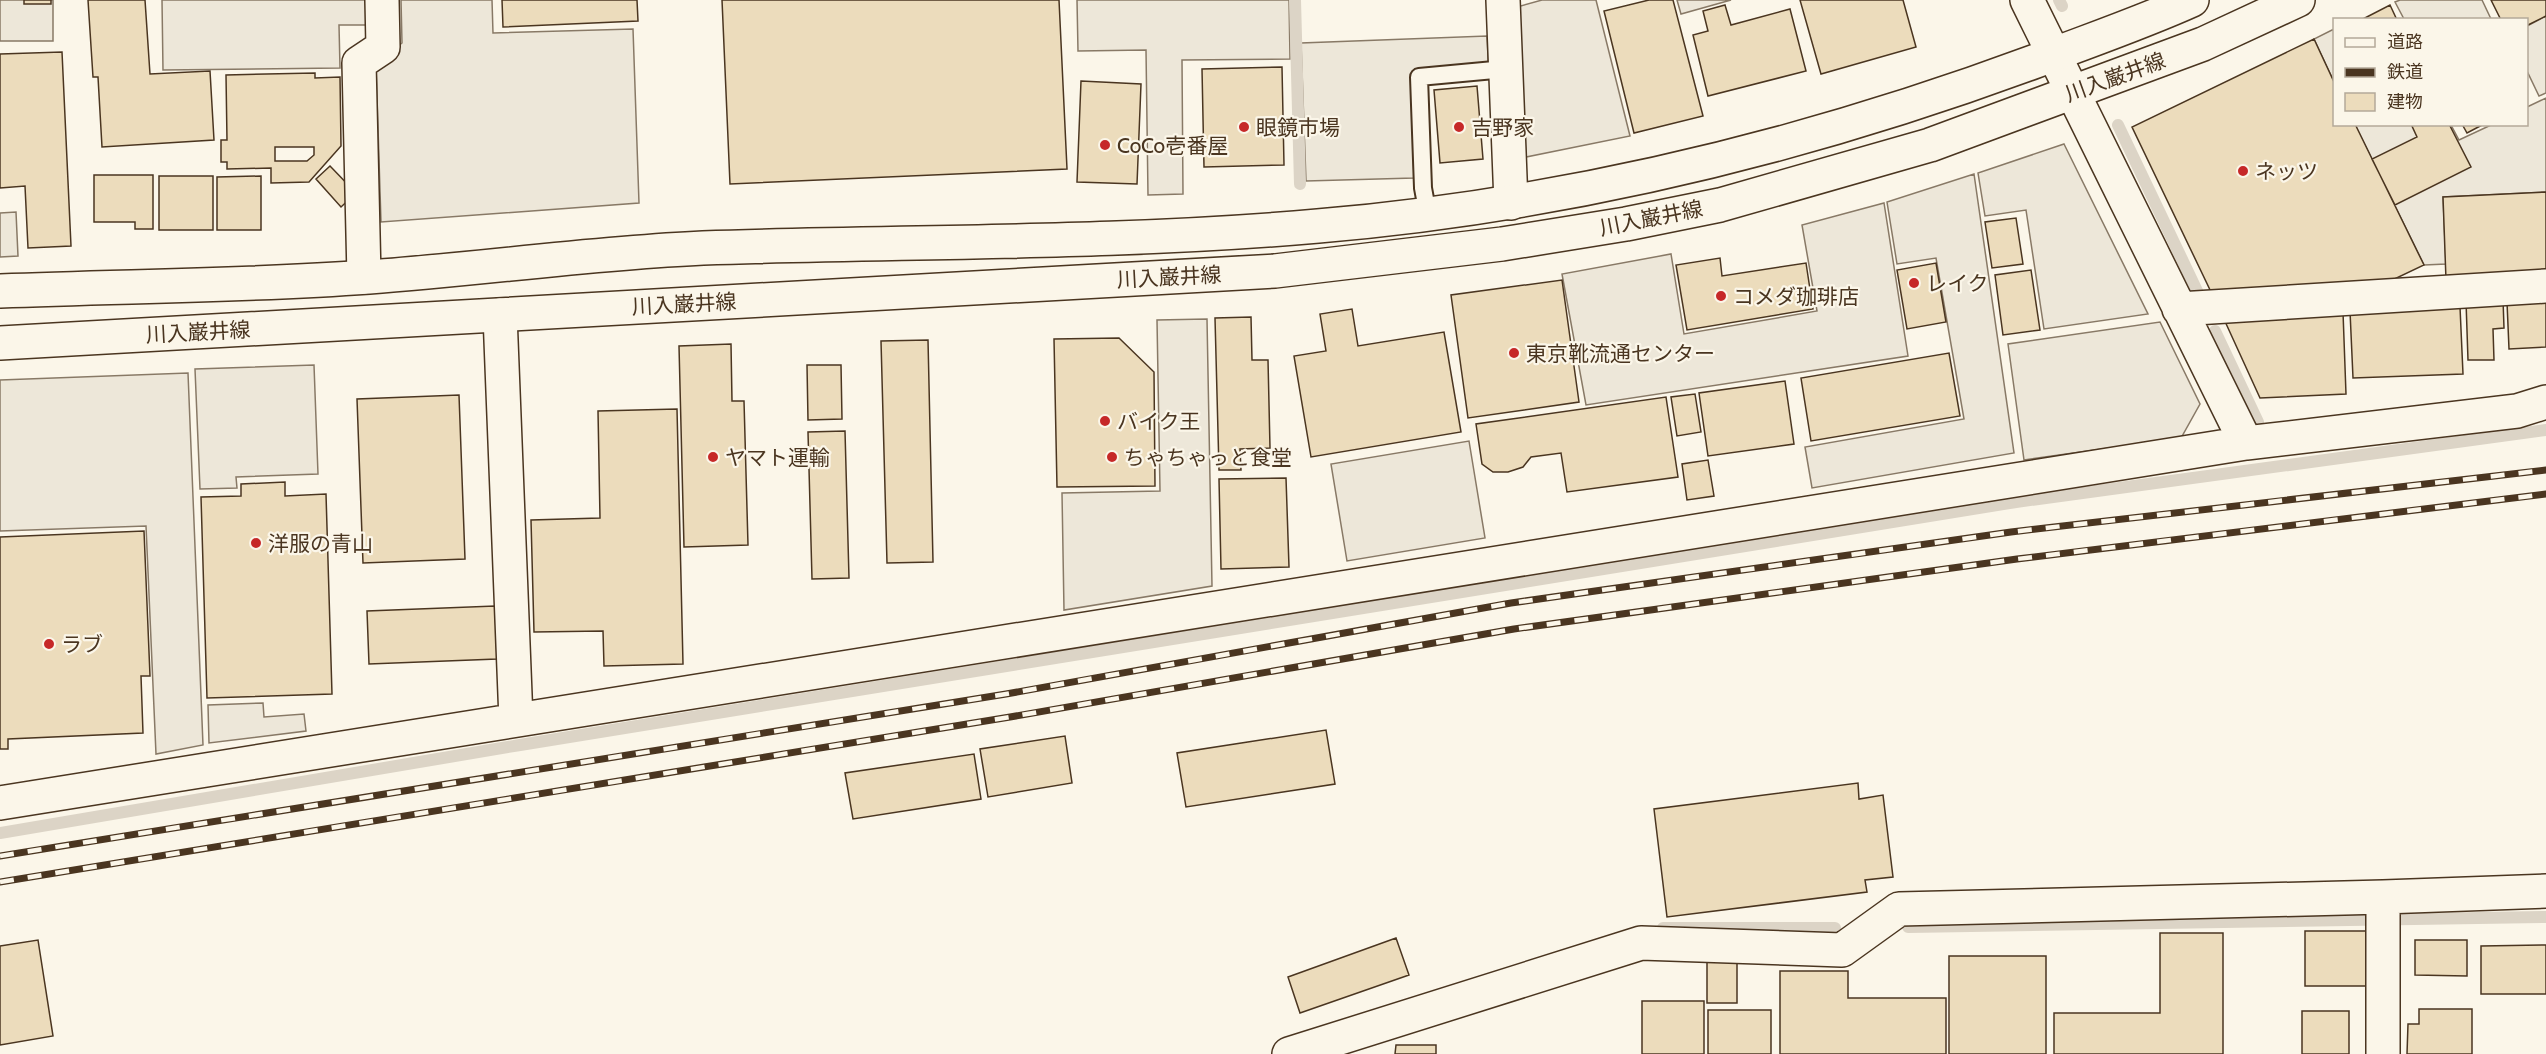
<svg xmlns="http://www.w3.org/2000/svg" width="2546" height="1054" font-family="Cabin,'Noto Sans JP',sans-serif">
	<style>
		.parking { fill: #ede7d9; stroke: #887966; stroke-width: 1.5 }
		.lines { fill: none; stroke-linecap: round; stroke-linejoin: round }
		.stream { stroke: #dcd4c6; stroke-width: 12 }
		.building { fill: #ecdcbc; stroke: #4a3520; stroke-width: 1.5; fill-rule: evenodd }
		.lane-casing { stroke: #4a3520; stroke-width: 20 }
		.street-casing { stroke: #4a3520; stroke-width: 36 }
		.secondary-casing { stroke: #4a3520; stroke-width: 36 }
		.lane { stroke: #fbf6e9; stroke-width: 16 }
		.street { stroke: #fbf6e9; stroke-width: 33 }
		.secondary { stroke: #fbf6e9; stroke-width: 33 }
		.rail-casing { stroke: #4a3520; stroke-width: 7 }
		.rail { stroke: #fbf6e9; stroke-width: 4.5; stroke-dasharray: 14; stroke-linecap: butt }
		.poi-dot { fill: #c62828; stroke: #fbf6e9; stroke-width: 2 }
		.labels { text-anchor: middle; dominant-baseline: central; stroke-width: 4.5; stroke-linejoin: round; paint-order: stroke }
		.street-label { font-size: 21px; fill: #4a3520; stroke: #fbf6e9 }
		.poi-label { font-size: 21px; fill: #4a3520; stroke: #fbf6e9; text-anchor: start }
	</style>
	<rect width="100%" height="100%" fill="#fbf6e9"/>
	<path class="parking" d="M0,0h53v41h-53z
		M162,0h206v25h-29l1,43 -177,2z
		M401,0h91l1,33 140,-4 6,174 -258,19 -5,-157 26,-22z
		M1077,0h212l1,59 -108,1 1,134 -35,1 -2,-145 -68,1z
		M1542,0h54l34,136 -104,21 -9,-150z
		M1677,0h54l-50,14z
		M2400,0h82l9,19h-87l-9,-17z
		M2546,16v77l-7,3 -12,-25v-45z
		M2334,29v53l-20,-43z
		M1487,36l2,41 -78,3 3,98 -108,3 -5,-138z
		M2546,98v94l-103,5 3,67 -22,1 -69,-140h96l8,15 32,-15 35,-1 1,-17z
		M2064,144l84,170 -104,15 -18,-119 -41,6 -7,-43z
		M1974,174l40,279 -202,35 -7,-41 159,-28 -28,-161 -39,6 -10,-62z
		M1884,203l24,153 -322,49 -24,-131 109,-20 13,80 133,-23 -15,-86z
		M16,212l2,44 -18,1v-44z
		M1207,319l5,267 -148,24 -2,-117 98,-2 -3,-171z
		M2160,322l40,82 -19,34 -157,22 -16,-116z
		M314,365l4,109 -82,3 1,11 -37,1 -5,-120z
		M188,373l15,372 -47,9 -10,-228 -146,5v-151z
		M1469,441l16,97 -138,23 -16,-97z
		M263,703l1,14 40,-3 2,17 -97,12 -1,-38z"/>
	<g class="lines">
		<path class="stream" d="M1295,0l5,184
			M2059,0l3,6
			M2118,125l81,170
			M2215,331l43,91
			M0,833l520,-88 1496,-243 530,-72
			M1908,927l638,-10
			M1663,928h172"/>
	</g>
	<path class="building" d="M24,0h27v4h-27z
		M88,0h57l5,74 60,-3 4,69 -112,7 -4,-70h-5z
		M502,0h135l1,21 -135,6z
		M722,0h337l8,169 -337,15z
		M1649,0h24l30,116 -69,17 -30,-122z
		M1800,0h103l13,47 -95,27z
		M2491,0h55v16l-20,10v-6h-25z
		M1725,5l6,20 59,-16 16,62 -98,25 -15,-61 15,-4 -5,-20z
		M2390,5l7,15h-36z
		M2314,39l20,43v42h21l69,141 -40,19 -172,10 -80,-167z
		M62,52l9,194 -43,2 -3,-62 -25,2v-134z
		M1282,67l2,98 -80,2 -2,-98z
		M315,73v5l25,-1 1,69 -32,36 -38,1v-15l-44,1v-7h-6v-22h6l-1,-65zM275,147h39v8l-7,6h-32z
		M1081,81l60,3 -4,100 -60,-2z
		M1477,86l6,73 -43,4 -6,-73z
		M2411,124h38l22,43 -76,38 -23,-46 45,-22z
		M2462,124h22l-17,9z
		M330,166l26,27 -15,14 -25,-28z
		M94,175h59v54h-18v-7h-41z
		M159,176h54v54h-54z
		M261,176v54h-44v-53z
		M2546,192v84l-100,4 -3,-83z
		M2016,218l7,46 -31,4 -7,-46z
		M1720,258l2,18 84,-13 7,46 -126,21 -11,-65z
		M1936,263l10,59 -39,7 -10,-59z
		M2031,270l9,60 -37,5 -8,-60z
		M1562,280l17,122 -111,16 -17,-123z
		M2503,299l1,29 -11,1 1,31h-26l-2,-59z
		M2546,300v47l-37,2 -2,-47z
		M2460,307l3,67 -110,4 -3,-67z
		M1352,309l6,37 86,-14 17,100 -150,25 -17,-101 32,-5 -6,-37z
		M2343,312l3,82 -86,4 -37,-81z
		M1251,317l1,43h16l2,88 -30,1 1,21h-22l-4,-152z
		M1119,338l35,34 1,114 -98,1 -3,-148z
		M928,340l5,222 -46,1 -6,-222z
		M731,344l1,57h12l4,144 -64,2 -5,-201z
		M1949,353l11,63 -149,25 -10,-63z
		M807,365h34l1,54 -34,1z
		M1785,381l9,63 -86,12 -9,-63z
		M1695,394l6,38 -24,4 -6,-39z
		M459,395l6,164 -102,4 -6,-164z
		M1666,397l12,80 -111,15 -6,-39 -30,4 -8,10 -15,5h-15l-11,-8 -6,-40z
		M677,409l6,255 -79,2 -1,-35 -69,1 -3,-112 69,-2 -2,-107z
		M845,431l4,147 -37,1 -4,-147z
		M1708,460l6,36 -27,4 -5,-36z
		M1286,478l3,89 -68,2 -2,-90z
		M285,482v14l41,-2 6,200 -125,4 -6,-201 40,-1v-12z
		M144,531l6,145h-9l2,57 -135,6v10h-8v-212z
		M495,606l2,53 -128,5 -2,-53z
		M1326,730l9,54 -149,23 -9,-54z
		M1065,736l7,47 -84,14 -8,-48z
		M974,754l7,45 -128,20 -8,-46z
		M1858,783l1,16 24,-4 10,82 -28,3 2,12 -200,25 -13,-108z
		M2305,931h64v55h-64z
		M2160,933h63v121h-169v-41h106z
		M1396,938l13,37 -109,38 -12,-36z
		M38,940l15,96 -53,9v-99z
		M2415,940h52v36l-52,-1z
		M2546,945v49h-65v-48z
		M1949,956h97v98h-97z
		M1707,957h30v46h-30z
		M1780,971h68v27h98v56h-166z
		M1642,1001h62v53h-62z
		M2419,1009h53v45h-65l1,-30h11z
		M1708,1010h63v44h-63z
		M2302,1011h47v43h-47z
		M1396,1045h40v9h-41z"/>
	<g class="lines">
		<g class="lane-casing">
			<path id="lane" d="M1428,215l-5,-27 -4,-111 86,-8"/>
		</g>
		<g class="street-casing">
			<path id="street" d="M1503,0l8,203
				M2027,0l219,443
				M364,277l-5,-214 24,-16 -1,-47
				M2179,309l367,-23
				M500,315l16,405
				M0,803l2246,-360 271,-32 29,-9
				M1289,1054l352,-111 201,7 57,-41 484,-12 163,-6
				M2383,1054v-157"/>
		</g>
		<g class="secondary-casing">
			<path id="secondary" d="M0,291c123,-5 246,-5 369,-14 111,-8 223,-24 334,-29 205,-7 411,-4 615,-22 247,-21 486,-79 718,-165 52,-20 105,-38 156,-61
				M0,343l1275,-72 227,-27 124,-20 94,-19 210,-60 273,-101 95,-44"/>
		</g>
		<use href="#lane" class="lane"/>
		<use href="#street" class="street"/>
		<use href="#secondary" class="secondary"/>
		<g class="rail-casing">
			<path id="rail" d="M0,856l1006,-162 505,-91 500,-71 535,-62
				M0,882l1010,-165 504,-88 503,-70 529,-65"/>
		</g>
		<use href="#rail" class="rail"/>
	</g>
	<g class="poi-dot">
		<circle cx="1244" cy="127" r="6"/>
		<circle cx="1459" cy="127" r="6"/>
		<circle cx="1105" cy="145" r="6"/>
		<circle cx="2243" cy="171" r="6"/>
		<circle cx="1914" cy="283" r="6"/>
		<circle cx="1721" cy="296" r="6"/>
		<circle cx="1514" cy="353" r="6"/>
		<circle cx="1105" cy="421" r="6"/>
		<circle cx="713" cy="457" r="6"/>
		<circle cx="1112" cy="457" r="6"/>
		<circle cx="256" cy="543" r="6"/>
		<circle cx="49" cy="644" r="6"/>
	</g>
	<g class="labels">
		<g class="street-label">
			<text transform="translate(2115 77) rotate(-20)">川入巌井線</text>
			<text transform="translate(1651 218) rotate(-11)">川入巌井線</text>
			<text transform="translate(1169 277) rotate(-3)">川入巌井線</text>
			<text transform="translate(684 304) rotate(-3)">川入巌井線</text>
			<text transform="translate(198 332) rotate(-3)">川入巌井線</text>
		</g>
		<g class="poi-label">
			<text x="1256" y="127">眼鏡市場</text>
			<text x="1471" y="127">吉野家</text>
			<text x="1117" y="145">CoCo壱番屋</text>
			<text x="2255" y="171">ネッツ</text>
			<text x="1926" y="283">レイク</text>
			<text x="1733" y="296">コメダ珈琲店</text>
			<text x="1526" y="353">東京靴流通センター</text>
			<text x="1117" y="421">バイク王</text>
			<text x="725" y="457">ヤマト運輸</text>
			<text x="1124" y="457">ちゃちゃっと食堂</text>
			<text x="268" y="543">洋服の青山</text>
			<text x="61" y="644">ラブ</text>
		</g>
	</g>
	<rect x="2333" y="18" width="195" height="108" fill="#fbf6e9" stroke="#b4a999" stroke-width="1.5"/>
	<rect x="2345" y="38" width="30" height="9" fill="#fbf6e9" stroke="#b4a999" stroke-width="1.5"/>
	<text x="2387" y="48" font-size="18" fill="#4a3520">道路</text>
	<rect x="2345" y="68" width="30" height="9" fill="#4a3520" stroke="#b4a999" stroke-width="1.5"/>
	<text x="2387" y="78" font-size="18" fill="#4a3520">鉄道</text>
	<rect x="2345" y="93" width="30" height="18" fill="#ecdcbc" stroke="#b4a999" stroke-width="1.5"/>
	<text x="2387" y="108" font-size="18" fill="#4a3520">建物</text>
</svg>
